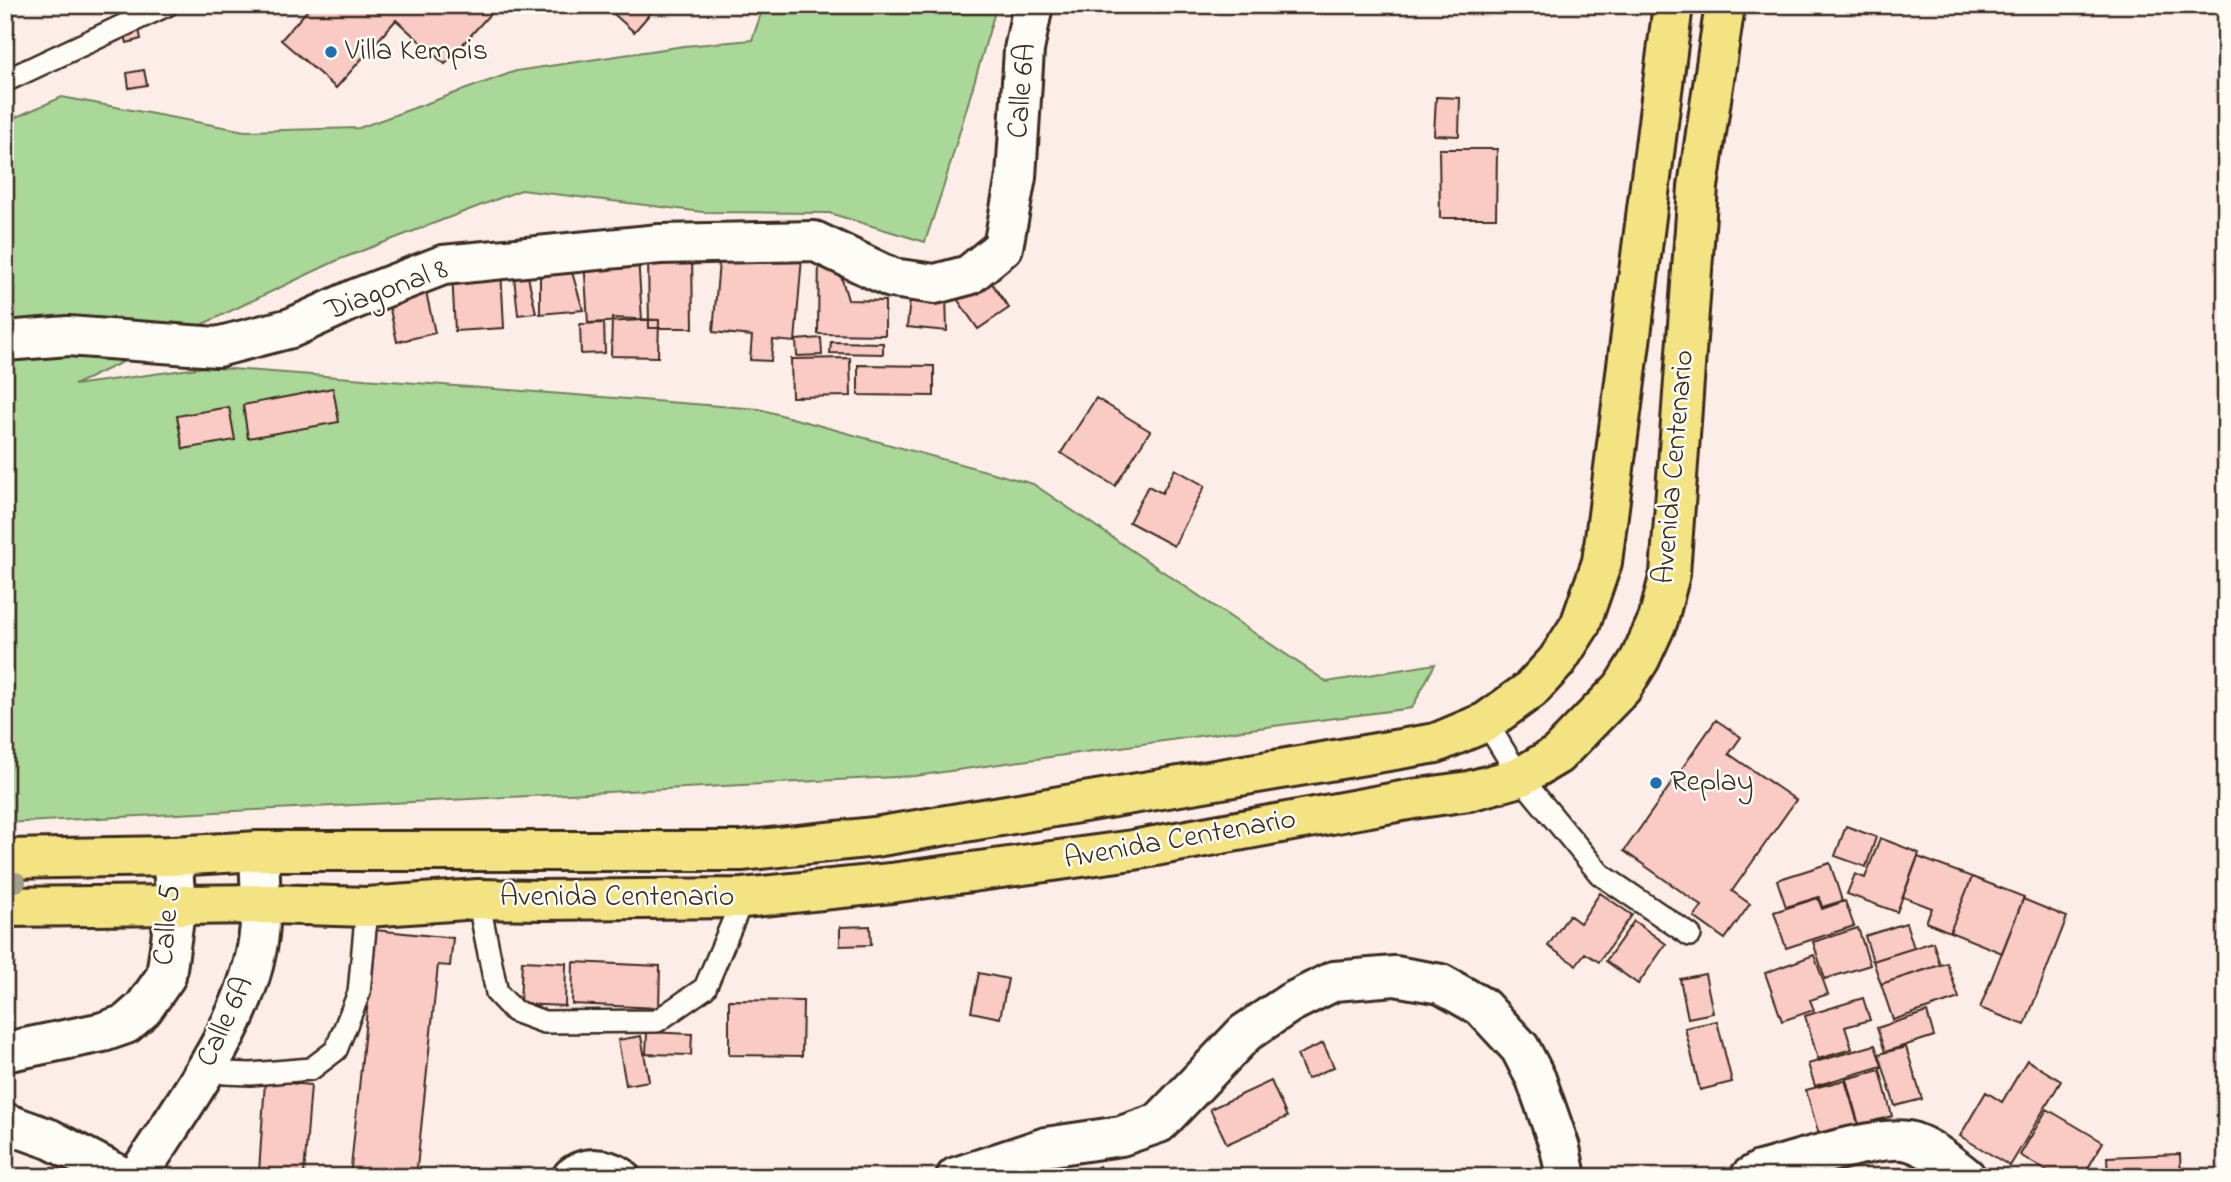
<svg xmlns="http://www.w3.org/2000/svg" width="2231" height="1182" font-family="'Indie Flower',sans-serif">
	<style>
		.green { fill: #aad898; stroke: #72815b; stroke-width: 2 }
		.building { fill: #facac4; stroke: #3b2a1e; stroke-width: 2 }
		.lines { fill: none; stroke-linecap: round; stroke-linejoin: round }
		.lane-casing { stroke: #3b2a1e; stroke-width: 26 }
		.street-casing { stroke: #3b2a1e; stroke-width: 44 }
		.secondary-casing { stroke: #3b2a1e; stroke-width: 44 }
		.primary-casing { stroke: #3b2a1e; stroke-width: 44 }
		.lane { stroke: #fdfcf7; stroke-width: 21 }
		.street { stroke: #fdfcf7; stroke-width: 38 }
		.secondary { stroke: #fdfcf7; stroke-width: 38 }
		.primary { stroke: #f4e382; stroke-width: 38 }
		.tree { fill: #a49e8d }
		.poi-dot { fill: #1f6fb2; stroke: #fdfcf7; stroke-width: 2.5 }
		.labels { text-anchor: middle; dominant-baseline: central; stroke-width: 5; stroke-linejoin: round; paint-order: stroke }
		.poi-label { font-size: 30px; fill: #3b2a1e; stroke: #fdfcf7; text-anchor: start }
		.street-label { font-size: 30px; fill: #3b2a1e; stroke: #fdfcf7 }
	</style>
	<rect width="100%" height="100%" fill="#fcede8"/>
	<filter id="ink" filterUnits="userSpaceOnUse"><feTurbulence type="fractalNoise" baseFrequency=".0143" numOctaves="2"/><feDisplacementMap in="SourceGraphic" scale="14" xChannelSelector="R" yChannelSelector="G"/><feConvolveMatrix kernelMatrix="1 2 1 2 8 2 1 2 1" color-interpolation-filters="sRGB"/></filter>
	<g filter="url(#ink)">
		<path class="green" d="M764,5h235l-3,3 -52,177 -19,57 -96,-29 -126,-1 -182,-22 -183,70 -264,125 131,-18 554,42 274,75 294,198 108,-18 -23,44 -192,25 -305,43 -910,47v-701l57,-25 183,34 114,-3 157,-57 168,-25 68,-6z"/>
		<path class="building" d="M312,5h186l-53,59 -49,-44 -60,68 -55,-48z
			M604,5h48l3,3 -21,24z
			M1072,5h31l-6,12z
			M139,29l2,10 -14,4 -3,-11z
			M144,70l3,15 -18,3 -2,-15z
			M1436,97l24,1 -1,38 -25,-1z
			M1439,149h58l-1,69h-56z
			M720,250l82,7 -7,85 -22,-2 -2,21 -21,-1 2,-24 -39,-4z
			M819,250l18,12 11,38 37,1v34l-67,-1z
			M692,253l1,75h-44l-1,-74z
			M638,256l4,64 -54,3 -4,-64z
			M540,262h29l14,48 -43,4z
			M525,263l11,50 -18,2 -5,-48z
			M501,269l3,59 -49,3 -3,-59z
			M986,275l23,33 -31,21 -23,-33z
			M911,290l35,3 1,38 -40,-4z
			M426,292l9,41 -38,9 -9,-42z
			M612,318l47,2 -1,37 -47,-1z
			M604,323l1,30 -24,1 -1,-30z
			M821,338l1,17 -25,1 -1,-16z
			M831,342l52,1v11l-53,-1z
			M850,358l1,38 -59,1 -1,-38z
			M858,365l76,1v30l-76,-1z
			M333,388l6,34 -91,16 -5,-33z
			M1096,398l54,33 -35,55 -54,-33z
			M229,407l6,33 -52,9 -6,-33z
			M1175,469l30,17 -31,60 -45,-24 19,-36 14,7z
			M1716,720l25,17 -12,17 67,46 -64,91 18,13 -25,35 -31,-22 8,-11 -78,-55z
			M1846,826l30,11 -10,30 -31,-11z
			M1880,838l39,15 -22,59 -50,-18 8,-20 10,4z
			M1918,857l54,20 -22,55 -24,-10 6,-14 -29,-11z
			M1830,863l12,38 -20,6 -3,-10 -33,10 -9,-27z
			M1972,877l52,20 -22,56 -52,-21z
			M1600,893l32,22 -33,47 -14,-9 -9,12 -28,-19 21,-31 11,8z
			M1818,898l4,11 23,-8 9,25 -68,22 -12,-36z
			M2023,899l44,18 -42,108 -45,-17z
			M1634,921l32,23 -28,40 -32,-23z
			M1906,923l8,25 -41,13 -8,-25z
			M870,926l1,19 -31,1v-19z
			M1858,928l12,37 -45,14 -12,-37z
			M375,930l78,8 -3,28 -12,-1 -22,212h-66z
			M1933,942l7,23 -59,19 -8,-23z
			M1814,955l14,39 -18,6 4,10 -32,11 -17,-48z
			M522,961l44,2 -1,43 -45,-2z
			M573,962l87,4 -1,42 -87,-4z
			M1947,963l12,35 -66,22 -12,-36z
			M979,973l29,6 -8,39 -29,-6z
			M1705,974l8,39 -25,5 -8,-39z
			M1863,998l7,22 -25,7 7,22 -34,10 -13,-43z
			M729,1000l74,1 -1,55 -73,-1z
			M1927,1012l7,24 -49,16 -8,-24z
			M1717,1021l15,61 -32,8 -15,-62z
			M647,1032l45,2 -1,21 -45,-1z
			M641,1036l8,45 -23,4 -8,-45z
			M1323,1043l11,24 -27,12 -10,-24z
			M1875,1045l7,21 -67,20 -7,-22z
			M1906,1047l16,52 -27,7 -16,-52z
			M2027,1060l34,21 -51,85 -50,-30 26,-44 16,10z
			M1880,1070l12,46 -33,9 -13,-46z
			M1845,1080l13,44 -39,11 -13,-45z
			M265,1081l46,4 -7,90 -45,-3z
			M1271,1081l16,36 -60,27 -17,-35z
			M2047,1109l56,33 -20,35h-26l-37,-22z
			M2180,1154l1,23h-73l-1,-20z
			M1099,1166l7,11h-26z"/>
		<g class="lines">
			<g class="lane-casing">
				<path id="lane" d="M5,81l162,-76
					M1486,722l34,55 80,97 90,61
					M478,899l19,94 17,18 30,11 113,-1 48,-33 38,-90
					M210,1062l14,11 27,1 60,-5 25,-19 23,-57 8,-86"/>
			</g>
			<g class="street-casing">
				<path id="street" d="M5,341l63,-5 149,11 74,-19 64,-29 88,-34 217,-21 154,-3 78,37 43,6 34,-9 34,-28 13,-70 8,-127 9,-45
					M572,1177c13,-11 34,-10 48,0
					M956,1177l90,-30 75,-11 38,-13 86,-90 45,-30 44,-22 61,-5 46,8 41,23 38,41 16,31 24,69 6,29
					M1750,1177l10,-6c31,-8 125,-39 152,-29 21,7 37,22 54,35"/>
			</g>
			<g class="secondary-casing">
				<path id="secondary" d="M5,1052l98,-20 23,-8 17,-15 23,-33 10,-72 -4,-48
					M5,1123l45,16 73,38
					M137,1177c43,-68 106,-150 120,-229 6,-31 3,-65 2,-97"/>
			</g>
			<g class="primary-casing">
				<path id="primary" d="M5,859l167,-3 87,-5h482l134,-14 561,-94 50,-21 44,-32 27,-29 23,-36 22,-63 71,-557
					M5,907l267,-3 95,3 111,-8 62,1 203,-2 148,-15 242,-33 280,-51 56,-8 51,-14 37,-22 65,-67 18,-29 18,-39 12,-46 28,-387 27,-182"/>
			</g>
			<use href="#lane" class="lane"/>
			<use href="#street" class="street"/>
			<use href="#secondary" class="secondary"/>
			<use href="#primary" class="primary"/>
		</g>
		<circle class="tree" cx="16" cy="882" r="10"/>
	</g>
	<g class="poi-dot">
		<circle cx="331" cy="52" r="7"/>
		<circle cx="1656" cy="783" r="7"/>
	</g>
	<g class="labels">
		<g class="poi-label">
			<text x="345" y="52">Villa Kempis</text>
			<text x="1670" y="783">Replay</text>
		</g>
		<g class="street-label">
			<text transform="translate(1023 91) rotate(-85)">Calle 6A</text>
			<text transform="translate(387 291) rotate(-20)">Diagonal 8</text>
			<text transform="translate(1675 467) rotate(-85)">Avenida Centenario</text>
			<text transform="translate(1180 840) rotate(-10)">Avenida Centenario</text>
			<text x="617" y="898">Avenida Centenario</text>
			<text transform="translate(168 925) rotate(-85)">Calle 5</text>
			<text transform="translate(226 1022) rotate(-65)">Calle 6A</text>
		</g>
	</g>
	<rect width="2231" height="1182" fill="none" stroke="#fdfcf7" stroke-width="28"/>
	<rect x="14" y="14" width="2203" height="1154" fill="none" stroke="#3b2a1e" stroke-width="2.5" filter="url(#ink)"/>
</svg>
